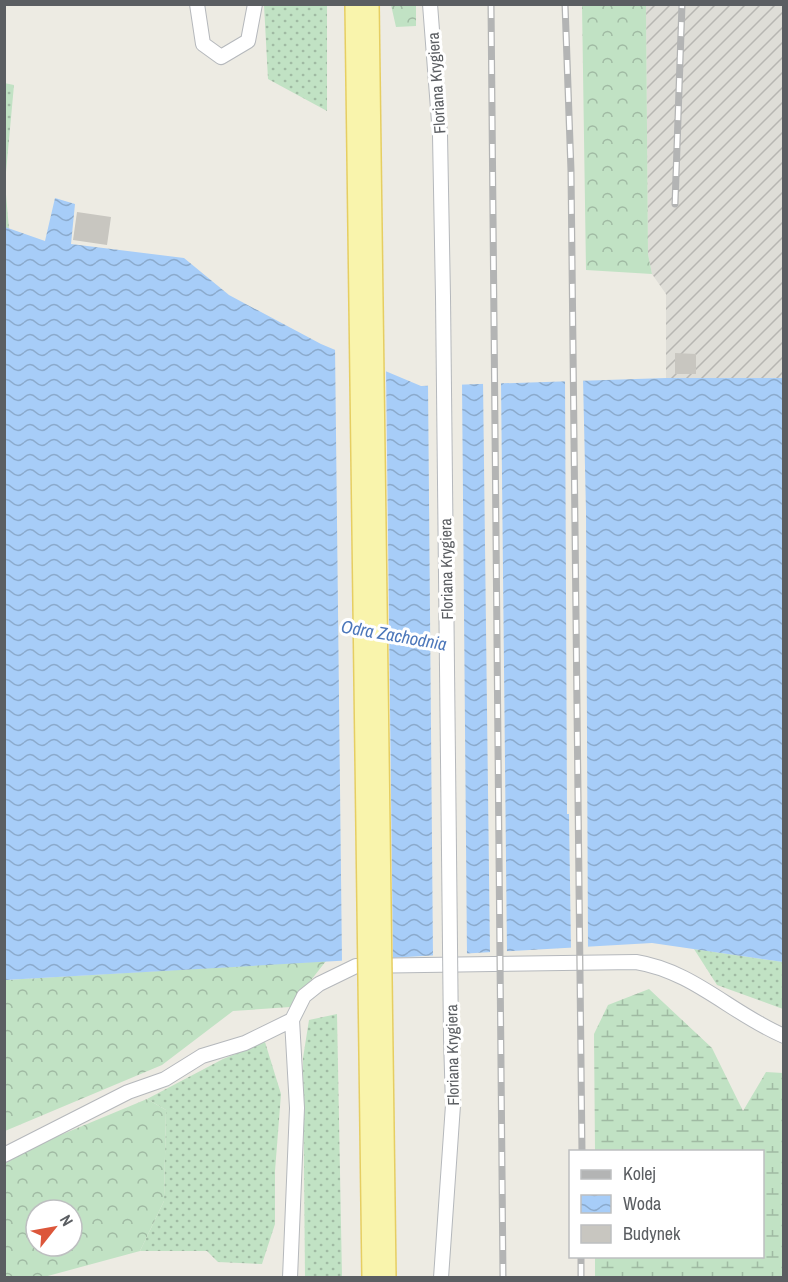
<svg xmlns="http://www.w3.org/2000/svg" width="788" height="1282" font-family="'Archivo Narrow',sans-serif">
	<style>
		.industrial { fill: url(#industrial-furrows) }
		.grass { fill: url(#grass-dots) }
		.forest { fill: url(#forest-crowns); fill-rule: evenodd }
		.wetland { fill: url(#wetland-marsh) }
		.water { fill: url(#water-waves) }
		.pier { fill: #edebe3 }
		.building { fill: #c8c6c0 }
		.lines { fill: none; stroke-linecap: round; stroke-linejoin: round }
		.lane-casing { stroke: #b5b8bc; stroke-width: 16 }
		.lane { stroke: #fff; stroke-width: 14 }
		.rail-casing { stroke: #b3b4b4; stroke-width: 7 }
		.rail { stroke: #fff; stroke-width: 4.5; stroke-dasharray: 14; stroke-linecap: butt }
		.lane-bridge-casing { stroke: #b5b8bc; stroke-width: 16; stroke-linecap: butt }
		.primary-bridge-casing { stroke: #e6ce62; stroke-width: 36; stroke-linecap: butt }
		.lane-bridge { stroke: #fff; stroke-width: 14 }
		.primary-bridge { stroke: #f9f4ac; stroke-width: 33 }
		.labels { text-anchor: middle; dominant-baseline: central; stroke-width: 6; stroke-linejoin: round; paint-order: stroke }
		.street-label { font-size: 16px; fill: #5b5e62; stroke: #fff }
		.water-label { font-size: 18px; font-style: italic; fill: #4c77ba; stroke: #fff }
	</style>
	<defs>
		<pattern id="industrial-furrows" width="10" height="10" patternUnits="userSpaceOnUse" patternTransform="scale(1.5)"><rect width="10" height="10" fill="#deddd7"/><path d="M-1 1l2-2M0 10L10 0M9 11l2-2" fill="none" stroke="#b7b6b2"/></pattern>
		<pattern id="grass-dots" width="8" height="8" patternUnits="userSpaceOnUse" patternTransform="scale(1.5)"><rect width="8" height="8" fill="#c1e2c4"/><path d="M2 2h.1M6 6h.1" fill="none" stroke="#a0baa3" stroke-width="1.8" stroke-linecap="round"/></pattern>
		<pattern id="forest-crowns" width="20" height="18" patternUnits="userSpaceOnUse" patternTransform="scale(1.5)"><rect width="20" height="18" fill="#c1e2c4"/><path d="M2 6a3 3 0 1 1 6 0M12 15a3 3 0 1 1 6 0" fill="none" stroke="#a0baa3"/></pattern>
		<pattern id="wetland-marsh" width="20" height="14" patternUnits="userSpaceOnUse" patternTransform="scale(1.5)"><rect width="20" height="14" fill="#c1e2c4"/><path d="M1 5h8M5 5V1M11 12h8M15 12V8" fill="none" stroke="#a0baa3"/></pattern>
		<pattern id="water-waves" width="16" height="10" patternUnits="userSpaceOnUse" patternTransform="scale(1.5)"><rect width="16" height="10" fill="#a7cdf8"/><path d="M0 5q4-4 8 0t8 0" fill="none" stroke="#8baacc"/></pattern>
	</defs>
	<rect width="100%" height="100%" fill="#edebe3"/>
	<path class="industrial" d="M646,5h137v373h-117v-84l-14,-20 -4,-20z"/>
	<path class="grass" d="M264,5h63v106l-59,-32z
		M4,83l10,2 -9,98 4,46 -5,-2z
		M694,949l89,13v47l-66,-24z
		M337,1014l5,263h-37l-2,-219 6,-38z
		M265,1042l16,52 -6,77v53l-13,40 -44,-2 -11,-11h-67l24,-50 2,-91 -19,-11 76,-40z"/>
	<path class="forest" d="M391,5h25v21l-20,1z
		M582,5h64l2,249 4,20 -66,-4z
		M326,961l-36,46 -57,4 -71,54 -157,66v-151z
		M147,1099l19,11 -2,91 -24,50 -96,26 -39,1v-114l22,-15zM36,1210h36v36h-36z"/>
	<path class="wetland" d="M649,989l63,59 31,63 23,-39 17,1v204h-188v-20l167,-1v-104l-167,-1 -1,-117 14,-29z"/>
	<path class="water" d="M55,198l20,6 -4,40 113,14 45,37 92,49 100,42 245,-8h117v584l-131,-19 -647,37v-753l40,14z"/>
	<path class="pier" d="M335,346l51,22 7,593 -51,2z
		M565,378h18l3,133 2,438 -17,1 -2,-136h-2z
		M501,380l6,574 -17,1 -7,-574z
		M462,382l5,574 -34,2 -5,-575z"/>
	<path class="building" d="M77,212l34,5 -4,28 -34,-5z
		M675,353l21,1v20h-21z"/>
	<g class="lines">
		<g class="lane-casing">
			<path id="lane" d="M197,4l6,40 18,13 27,-16 7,-37
				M430,4l10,131 3,162
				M4,1155l124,-63 37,-13 37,-23 43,-13 47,-23
				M290,1278l7,-170 -5,-88 12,-24 15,-12 37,-18 280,-4c57,9 96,52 148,74
				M441,1278l12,-173 -2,-67"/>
		</g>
		<use href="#lane" class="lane"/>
		<g class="rail-casing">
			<path id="rail" d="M491,4l12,1274
				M565,4l6,167 11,981
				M675,204l7,-200
				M581,1278v-22"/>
		</g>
		<use href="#rail" class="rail"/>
		<g class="lane-bridge-casing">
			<path id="lane-bridge" d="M443,297l8,741"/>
		</g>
		<g class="primary-bridge-casing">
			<path id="primary-bridge" d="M362,4l17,1274"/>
		</g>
		<use href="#lane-bridge" class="lane-bridge"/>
		<use href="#primary-bridge" class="primary-bridge"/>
	</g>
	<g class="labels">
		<g class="street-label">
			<text transform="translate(436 83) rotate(-94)">Floriana Krygiera</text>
			<text transform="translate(446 569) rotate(-91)">Floriana Krygiera</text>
			<text transform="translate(452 1055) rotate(-91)">Floriana Krygiera</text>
		</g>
		<g class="water-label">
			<text transform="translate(394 635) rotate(10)">Odra Zachodnia</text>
		</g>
	</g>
	<rect width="788" height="1282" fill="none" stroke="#5b5e62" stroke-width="12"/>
	<rect x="569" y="1150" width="195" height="108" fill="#ffffff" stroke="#bdbfc0" stroke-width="1.5"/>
	<rect x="581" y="1170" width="30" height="9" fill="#b3b4b4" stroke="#bdbfc0" stroke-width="1.5"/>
	<text x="623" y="1180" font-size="18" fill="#5b5e62">Kolej</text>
	<rect x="581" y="1195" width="30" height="18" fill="url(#water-waves)" stroke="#bdbfc0" stroke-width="1.5"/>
	<text x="623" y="1210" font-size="18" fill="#5b5e62">Woda</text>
	<rect x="581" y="1225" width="30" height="18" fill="#c8c6c0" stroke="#bdbfc0" stroke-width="1.5"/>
	<text x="623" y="1240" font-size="18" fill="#5b5e62">Budynek</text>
	<g transform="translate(54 1228) rotate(59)"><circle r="28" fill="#ffffff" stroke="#bdbfc0" stroke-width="1.5"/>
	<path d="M0-4.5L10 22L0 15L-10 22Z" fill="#dc563a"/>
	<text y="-9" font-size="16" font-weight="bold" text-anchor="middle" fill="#5b5e62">N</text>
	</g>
</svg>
